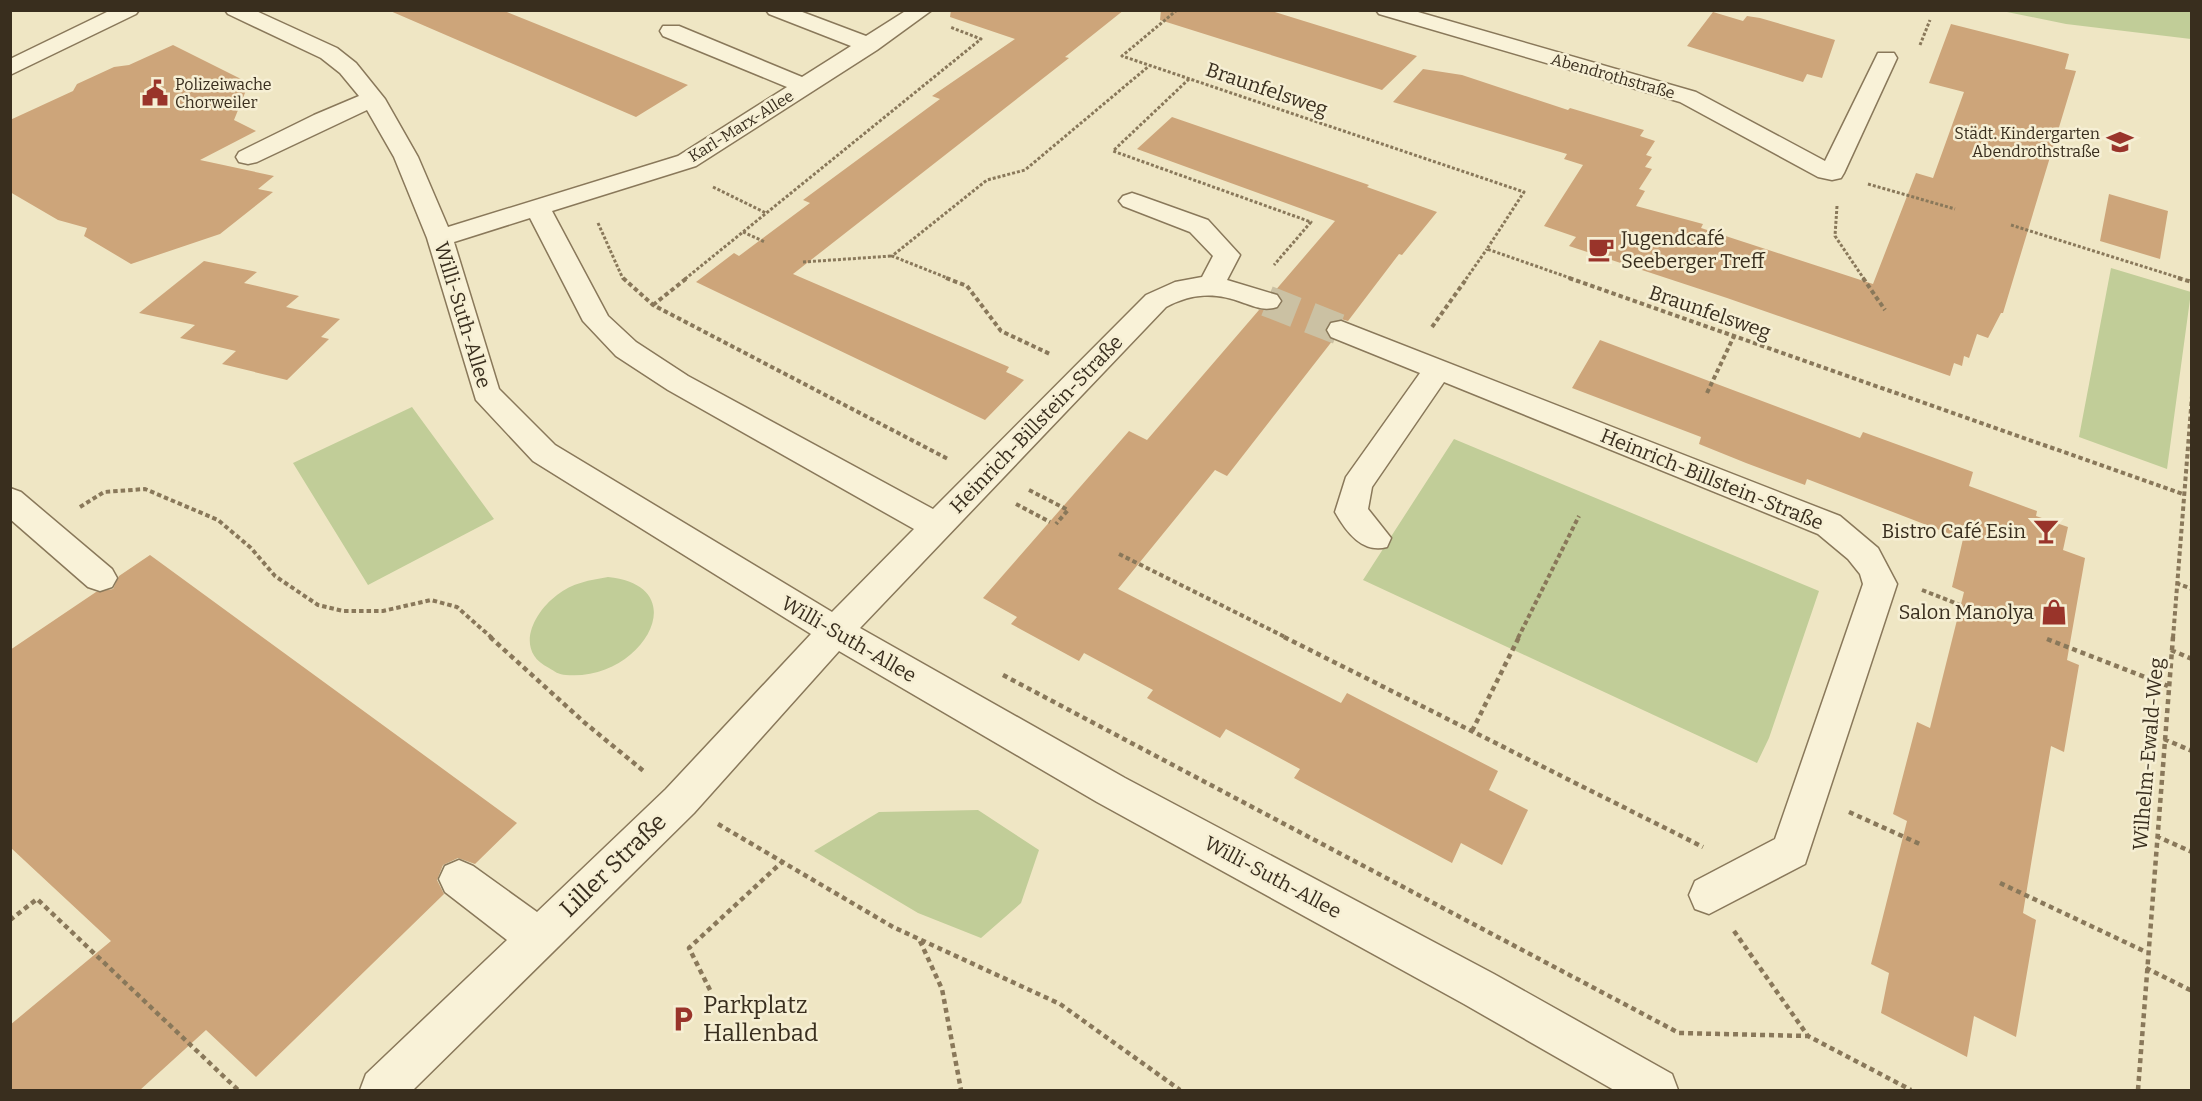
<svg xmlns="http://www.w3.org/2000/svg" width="2202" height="1101" font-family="Bitter,serif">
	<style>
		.green { fill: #c1cd98 }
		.building { fill: #cda57a }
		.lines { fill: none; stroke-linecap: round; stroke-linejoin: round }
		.minor-tunnel { stroke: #cbc1a3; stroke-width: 31; stroke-dasharray: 31 15; stroke-linecap: butt }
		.minor-casing { stroke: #89785a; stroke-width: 3 }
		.path-far2 { stroke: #89785a; stroke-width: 3; stroke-dasharray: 3 2; stroke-linecap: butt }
		.path-far1 { stroke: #89785a; stroke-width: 4; stroke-dasharray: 4.5 3; stroke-linecap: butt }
		.path { stroke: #89785a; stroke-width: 4.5; stroke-dasharray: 5 4; stroke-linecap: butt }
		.minor { fill: #f9f2d8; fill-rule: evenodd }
		.labels { text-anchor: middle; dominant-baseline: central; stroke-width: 5; stroke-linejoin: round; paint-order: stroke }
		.far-street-label { font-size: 16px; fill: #392e1e; stroke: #f6efd4 }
		.far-poi-label { font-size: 16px; fill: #392e1e; stroke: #f6efd4; text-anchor: start }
		.street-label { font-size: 20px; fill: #392e1e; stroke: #f6efd4 }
		.poi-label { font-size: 20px; fill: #392e1e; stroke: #f6efd4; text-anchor: end }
		.near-street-label { font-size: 24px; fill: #392e1e; stroke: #f6efd4 }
		.near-poi-label { font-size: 24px; fill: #392e1e; stroke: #f6efd4; text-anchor: start }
	</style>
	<rect width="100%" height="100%" fill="#efe6c4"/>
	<path class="green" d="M2002,11h189v28l-125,-15z
		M2111,268l80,24 -24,177 -88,-32z
		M412,407l82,112 -126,66 -75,-122z
		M1454,439l365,152 -50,147 -12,25 -394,-183z
		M608,577c89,9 34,105 -42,98 -7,0 -12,-4 -17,-7 -35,-17 -16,-55 8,-73 15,-12 33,-15 51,-18z
		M978,810l61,40 -18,53 -40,35 -63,-25 -104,-62 65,-39z"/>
	<path class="building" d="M388,10h114l186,75 -52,32z
		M951,10h173l-59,47 4,1 -276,216 216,93 -3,5 18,8 -39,40 -289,-138 38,-29 5,3 71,-53 -7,-3 137,-101 -8,-3 83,-57 -65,-22z
		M1161,10h107l149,46 -35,34 -222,-70z
		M1713,12l30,9 4,-5 13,2 75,22 -13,38 -15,-4 -4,8 -116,-36z
		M1951,24l118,30 -4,15 11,2 -73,242h-2l-13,25 -11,-4 -8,24 -5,-2 -2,10 -8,-3 -4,13 -223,-78 -158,-52 7,-9 -32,-11 39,-61 -19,-6 3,-5 -174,-52 30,-33 39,6 106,35 2,-2 74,22 -4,6 15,5 -9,14 6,2 -7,10 7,2 -13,20 6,2 -9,15 67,18 -2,4 172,56 43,-111 17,5 31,-86 -35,-9z
		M173,45l76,38 -15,37 22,11 -56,29 74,16 -16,13 15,3 -53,42 -89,30 -47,-28 3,-8 -29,-8 -48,-28v-72l63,-29 4,-7 37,-17 15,-2z
		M1172,117l197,68 -2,2 70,25 -35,43 -3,-1 -51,67 -7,-2 -12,3 -4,9 8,9 -106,136 -12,-6 -97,119 223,114 6,-10 151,78 -9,19 39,20 -26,55 -41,-22 -9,20 -158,-85 6,-9 -74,-40 -6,9 -73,-40 6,-8 -69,-37 -5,8 -68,-37 6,-7 -34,-19 146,-167 18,9 112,-130 20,-2 4,-8 -9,-8 61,-71 -198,-72z
		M2109,194l59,17 -8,48 -60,-18z
		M204,261l53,11 -13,11 55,13 -13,11 54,12 -19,18 8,2 -42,41 -65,-16 14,-13 -56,-13 15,-13 -56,-12z
		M1600,340l260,98 3,-6 110,40 -4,14 68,25 -1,5 32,11 -5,23 22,8 -18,102 12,5 -15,87 -13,-6 -19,112 -9,55 13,7 -20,117 -42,-21 -7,41 -86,-44 8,-40 -18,-9 36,-143 -14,-7 24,-92 13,6 34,-136 -12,-5 11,-48 -156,-60 -2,6 -59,-22 -47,-19 2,-7 -129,-49z
		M150,555l367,268 -42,41 -17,-6 -15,7 -6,15 7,14 -188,183 -50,-47 -66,60h-130v-65l101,-84 -101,-94v-197l86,-58 17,-3 6,-13z"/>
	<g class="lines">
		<path class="minor-tunnel" d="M1267,301l74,29"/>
		<g class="minor-casing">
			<path id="minor" d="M111,10h28l-3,4 -126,61v-16z
				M225,10h29l83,38 19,15 29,36 33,58 30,70 230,-71 109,-69 -124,-51 -3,-5 3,-5h16l123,51 49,-31 -82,-32 -3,-4h31l69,26 41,-26h25l-55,40 -181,116 -144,45 56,105 28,26 52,34 245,133 213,-214 29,-13 27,-5 11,-21 -23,-24 -67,-26 -4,-5 4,-5 9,-3 9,3 67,24 32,35 -13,25 50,15 4,6 -4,6c-13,4 -21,0 -33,-4 -28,-11 -52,-10 -78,4l-306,321 265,150 369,196 178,100 6,16h-64l-150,-86 -367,-202 -258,-151 -145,162 -281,277h-53l6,-16 141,-134 -62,-48 -6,-13 6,-13 14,-6 14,6 64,46 129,-123 145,-155 -278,-173 -57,-61 -49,-162 -33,-81 -27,-47 -110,52 -9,2 -9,-2 -3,-5 3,-5 75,-37 45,-19 -19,-23 -19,-15 -93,-44zM530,218l53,103 33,35 52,34 246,139 -82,83 -277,-167 -56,-56 -45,-147z
				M1376,10h35l285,82 129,69 53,-108h16l3,5 -53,115 -3,5 -9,2 -14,-3 -138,-75 -301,-88z
				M1341,321l499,195 38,32 19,36 -92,280 -96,50 -14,-5 -6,-14 6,-14 80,-42 88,-255 -3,-10 -12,-15 -30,-25 -374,-152 -72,105 -4,22 23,29 -4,9c-24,7 -41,-15 -52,-35l11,-35 74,-104 -89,-36 -4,-7 4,-7z
				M10,488l11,4 91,77 5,9 -5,9 -12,4 -12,-4 -78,-68z"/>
		</g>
		<path class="path-far2" d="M1177,10l-55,46 402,136 -37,57 86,30
			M1920,45l10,-25
			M1189,79l-76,72 198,71 -37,43
			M1868,184l87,25
			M713,187l53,26
			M1837,206l-2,30 29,43
			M598,223l25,56
			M2011,225l172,54
			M743,232l22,10
			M803,262l89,-6
			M685,279l296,-240 -31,-12
			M950,279l-58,-23 95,-76 38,-10 124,-104
			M1466,279l21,-30"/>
		<path class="path-far1" d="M623,278l30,27 295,154
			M946,278l21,8 34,45 49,23
			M1569,278l614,216
			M1863,278l22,32
			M2178,278l14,4
			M653,305l34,-27
			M1432,327l35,-49
			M1707,393l27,-57
			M1029,490l39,20 -12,14
			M1016,504l34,18
			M80,507l24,-15 41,-3 73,31 33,28 24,28 43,29 25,6h40l48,-11 26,7 35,31
			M1119,554l168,84
			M2176,583l16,6
			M1922,590l56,22
			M1518,638l61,-122
			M2173,638l19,-242"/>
		<path class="path" d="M490,637l95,86 61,50
			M1284,637l419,210
			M2047,639l121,47
			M2171,650l21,9
			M1003,675l676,358 129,3
			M1472,731l47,-94
			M2164,739l28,12
			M1849,812l73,33
			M718,824l175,103 167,77 120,86
			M2156,836l36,16
			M2000,883l146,69
			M10,920l27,-21 201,191
			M1734,931l74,105 103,54
			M920,941l22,48 19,101
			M2146,968l46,23
			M710,990l-21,-42 93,-86
			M2138,1090l35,-453"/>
		<use href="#minor" class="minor"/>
	</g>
	<defs>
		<g id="civic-bare" transform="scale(2.07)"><path d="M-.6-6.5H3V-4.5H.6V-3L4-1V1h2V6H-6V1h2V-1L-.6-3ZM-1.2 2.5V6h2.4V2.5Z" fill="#99342a" stroke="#f6efd4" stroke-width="2.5" paint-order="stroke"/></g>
		<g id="school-bare" transform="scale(2.07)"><path d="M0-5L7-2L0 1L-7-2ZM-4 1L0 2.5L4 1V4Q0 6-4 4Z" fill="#99342a" stroke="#f6efd4" stroke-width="2.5" paint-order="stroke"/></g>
		<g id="cafe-bare" transform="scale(2.07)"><path d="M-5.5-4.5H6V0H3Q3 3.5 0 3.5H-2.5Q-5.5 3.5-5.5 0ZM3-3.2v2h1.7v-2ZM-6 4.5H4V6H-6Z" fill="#99342a" stroke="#f6efd4" stroke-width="2.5" paint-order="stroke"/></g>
		<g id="bar-bare" transform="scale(2.07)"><path d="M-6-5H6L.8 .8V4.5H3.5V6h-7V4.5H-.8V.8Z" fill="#99342a" stroke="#f6efd4" stroke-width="2.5" paint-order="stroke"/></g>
		<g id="shop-bare" transform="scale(2.07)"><path d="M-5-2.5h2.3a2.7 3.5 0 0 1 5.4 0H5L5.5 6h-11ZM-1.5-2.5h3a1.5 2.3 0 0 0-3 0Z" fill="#99342a" stroke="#f6efd4" stroke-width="2.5" paint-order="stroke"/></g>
		<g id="parking-bare" transform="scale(2.07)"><path d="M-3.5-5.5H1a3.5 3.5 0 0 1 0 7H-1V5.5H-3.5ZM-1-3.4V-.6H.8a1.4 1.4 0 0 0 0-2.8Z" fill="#99342a" stroke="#f6efd4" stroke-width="2.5" paint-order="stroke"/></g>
	</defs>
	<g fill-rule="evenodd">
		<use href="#civic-bare" x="155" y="93"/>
		<use href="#school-bare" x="2120" y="142"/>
		<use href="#cafe-bare" x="1601" y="249"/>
		<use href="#bar-bare" x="2046" y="531"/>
		<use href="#shop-bare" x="2054" y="612"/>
		<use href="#parking-bare" x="683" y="1019"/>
	</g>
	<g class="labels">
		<g class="far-street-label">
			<text transform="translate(1613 76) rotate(16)">Abendrothstraße</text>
			<text transform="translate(741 126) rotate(-32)">Karl-Marx-Allee</text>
		</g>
		<g class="far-poi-label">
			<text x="175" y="84">Polizeiwache<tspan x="175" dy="18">Chorweiler</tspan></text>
			<text x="2100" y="133" text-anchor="end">Städt. Kindergarten<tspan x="2100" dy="18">Abendrothstraße</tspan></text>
		</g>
		<g class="street-label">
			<text transform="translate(1267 89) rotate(19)">Braunfelsweg</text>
			<text transform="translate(1710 312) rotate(19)">Braunfelsweg</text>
			<text transform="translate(463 315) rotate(73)">Willi-Suth-Allee</text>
			<text transform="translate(1036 424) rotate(-46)">Heinrich-Billstein-Straße</text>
			<text transform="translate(1712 479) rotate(22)">Heinrich-Billstein-Straße</text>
			<text transform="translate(849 639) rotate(30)">Willi-Suth-Allee</text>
			<text transform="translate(2148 754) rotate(-85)">Wilhelm-Ewald-Weg</text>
			<text transform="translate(1273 877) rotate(28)">Willi-Suth-Allee</text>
		</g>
		<g class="poi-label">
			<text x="1621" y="238" text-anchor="start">Jugendcafé<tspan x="1621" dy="23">Seeberger Treff</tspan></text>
			<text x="2026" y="531">Bistro Café Esin</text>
			<text x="2034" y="612">Salon Manolya</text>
		</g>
		<g class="near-street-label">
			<text transform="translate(613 865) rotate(-44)">Liller Straße</text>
		</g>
		<g class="near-poi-label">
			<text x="703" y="1005">Parkplatz<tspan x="703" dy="28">Hallenbad</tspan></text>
		</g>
	</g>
	<rect width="2202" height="1101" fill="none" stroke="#392e1e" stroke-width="24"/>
</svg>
